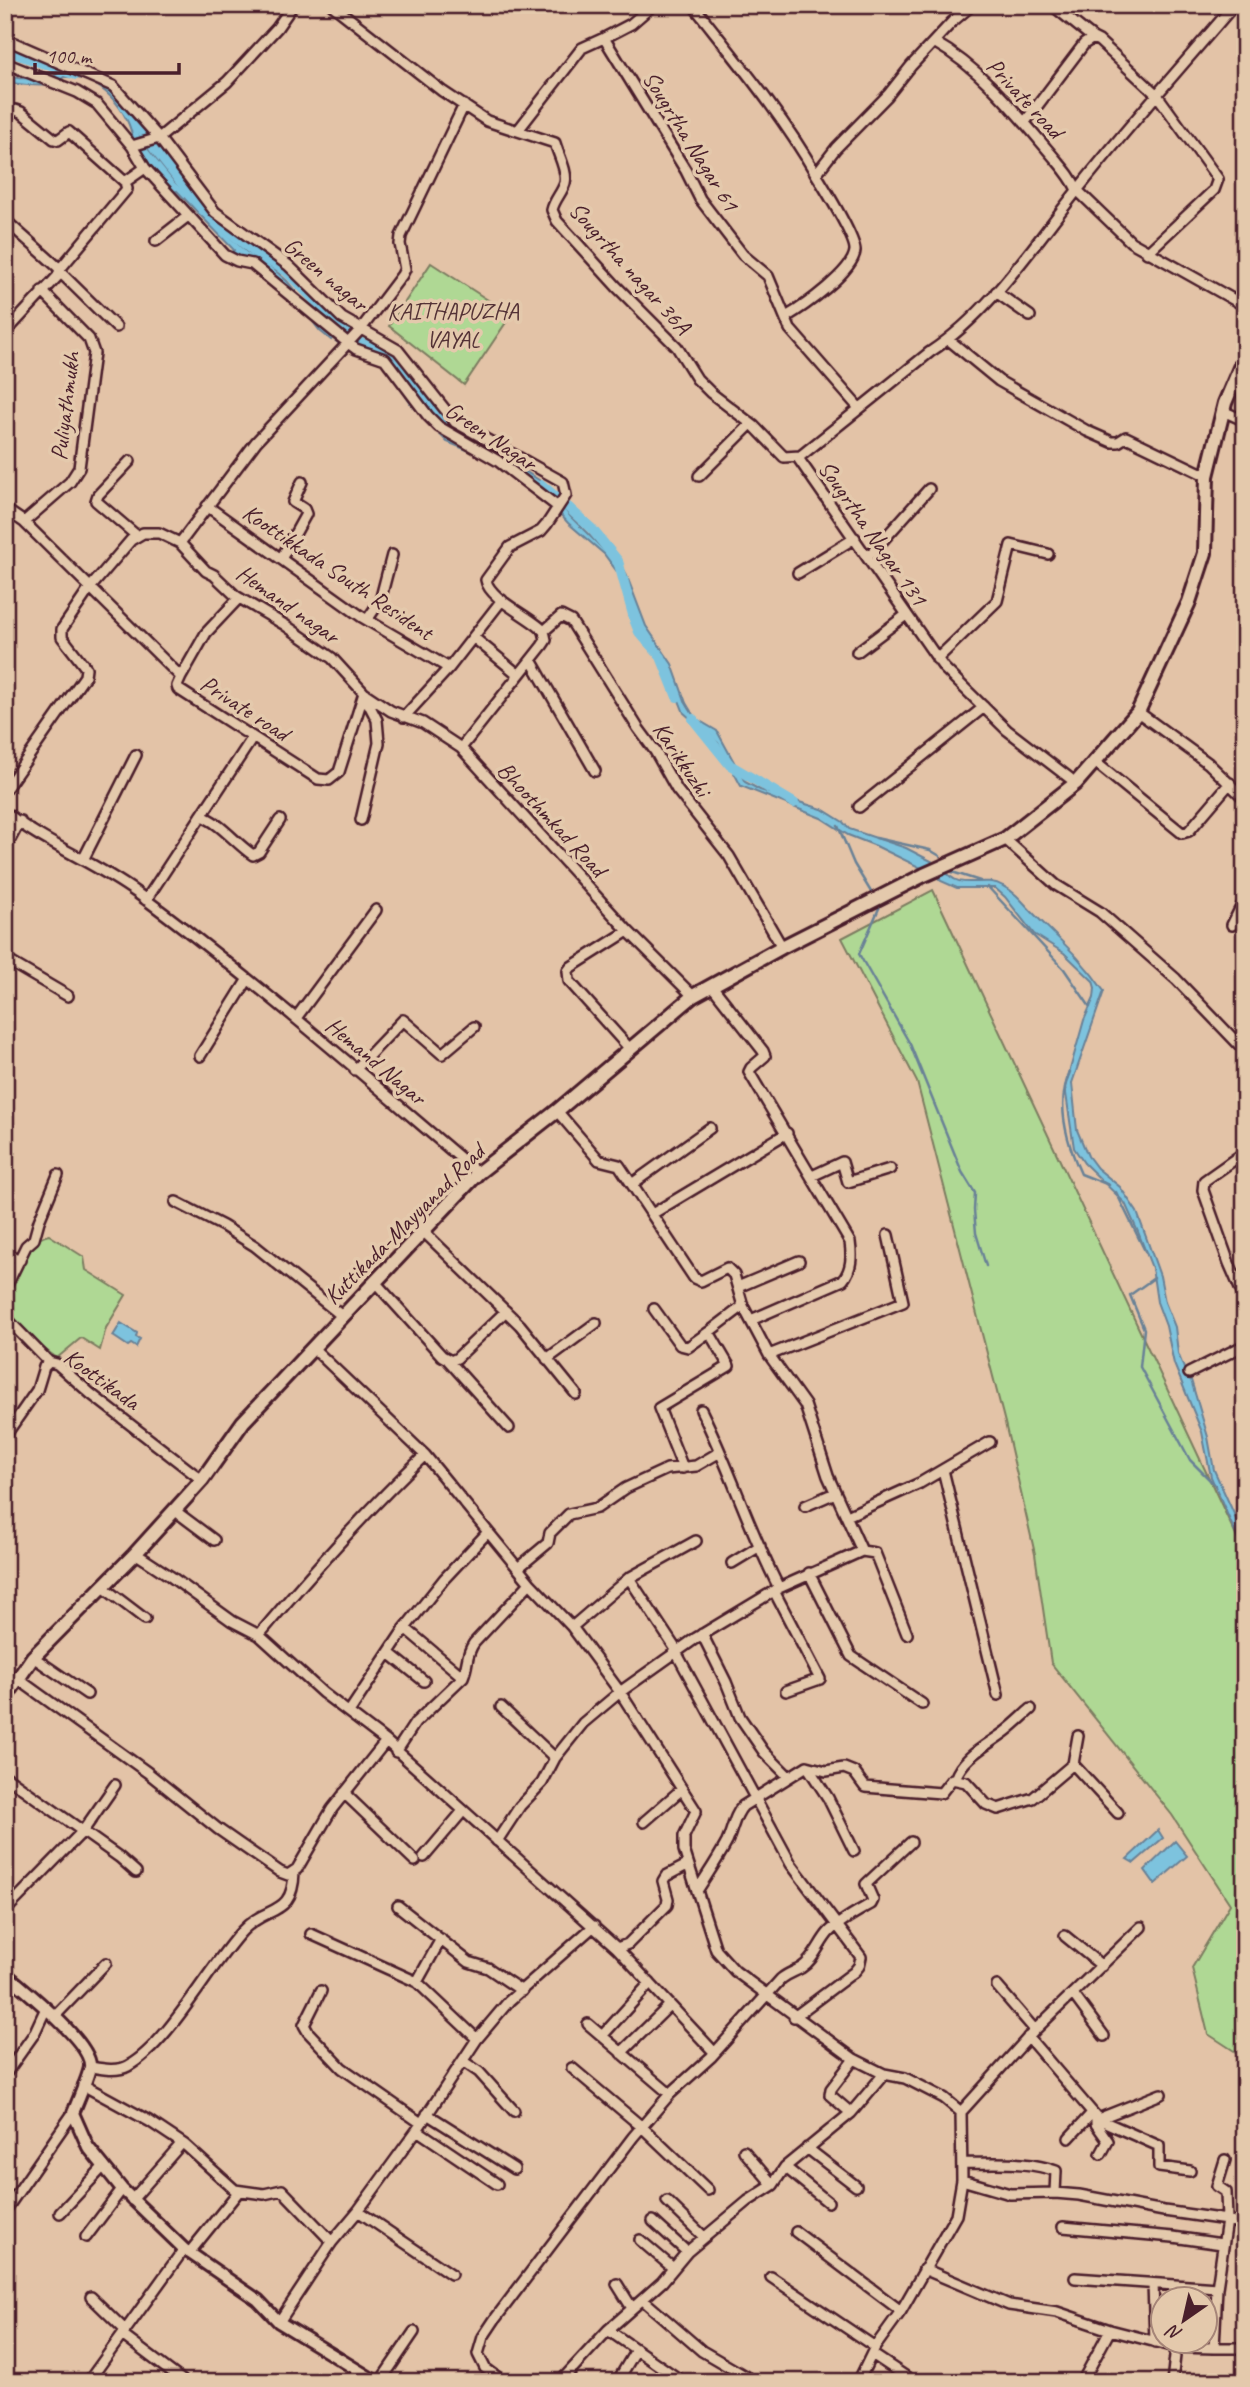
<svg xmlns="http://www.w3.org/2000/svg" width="1250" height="2387" font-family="Caveat,sans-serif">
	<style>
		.green { fill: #afd894; stroke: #7c7c60; stroke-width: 2 }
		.water { fill: #7dc3de; stroke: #698196; stroke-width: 2 }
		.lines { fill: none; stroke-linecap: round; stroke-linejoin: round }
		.stream { stroke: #698196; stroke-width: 2.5 }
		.canal { stroke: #7dc3de; stroke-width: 10 }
		.minor-casing { stroke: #4a1f2b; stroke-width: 14 }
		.tertiary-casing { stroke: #4a1f2b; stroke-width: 16 }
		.secondary-casing { stroke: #4a1f2b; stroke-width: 18 }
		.minor { stroke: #e4c9ac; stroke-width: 9 }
		.tertiary { stroke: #e4c9ac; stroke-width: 10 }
		.secondary { stroke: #e4c9ac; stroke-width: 12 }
		.labels { text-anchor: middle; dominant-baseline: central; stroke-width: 7; stroke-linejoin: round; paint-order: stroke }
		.street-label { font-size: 24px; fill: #4a1f2b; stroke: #e4c9ac }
		.park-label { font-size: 24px; fill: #543236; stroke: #e4c9ac }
	</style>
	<rect width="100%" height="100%" fill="#e3c3a7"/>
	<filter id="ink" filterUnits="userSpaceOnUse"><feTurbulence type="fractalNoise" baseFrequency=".0143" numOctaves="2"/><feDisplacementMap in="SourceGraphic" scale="14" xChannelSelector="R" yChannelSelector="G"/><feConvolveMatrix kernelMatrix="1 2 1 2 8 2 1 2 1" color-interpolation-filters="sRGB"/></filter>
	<g filter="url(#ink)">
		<path class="green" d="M431,263l80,52 -47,70 -75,-59z
			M933,890l312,665v503l-37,-24 -16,-66 38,-64 -58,-89 -121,-152 -16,-109 -30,-131 -88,-341 -75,-144z
			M49,1235l35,22 2,13 40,25 -20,33 -6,22 -19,-12 -24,20c-15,-11 -52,-35 -51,-56 1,-15 12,-28 18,-41 7,-14 8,-22 25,-26z"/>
		<path class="water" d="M70,70l19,6 35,24 19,41 -9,3c-5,-34 -33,-69 -70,-67 -3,2 -6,5 -10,7 -9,3 -41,1 -49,-3v-6c14,6 31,2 46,3l10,-7z
			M146,146l29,36 31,28 20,23 21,19 20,11 20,18 33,41 22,17 -4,4 -6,-5 -1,2 -11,-9 -18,-23 -71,-54 3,-4 -57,-59 -5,2 -36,-45z
			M349,338l40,17 27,44 25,30 76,37 25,16 29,35 54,54 21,55 26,38 14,39 9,15 22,13 28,51 15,8 62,19 21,13 6,7 57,19 33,17 -12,6 -51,-25 -28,-11 -27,-17 -80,-32 -23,-43 -34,-30 -17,-43 -27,-40 -17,-50 -19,-26 -36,-31 -15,-17 -59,-45 -47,-19 -36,-38 -27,-40 -8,-7 -15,-8z
			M945,870c14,23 38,4 58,16 14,7 21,18 32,29 26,26 48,45 69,76l-32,92 5,47 11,26 9,12 23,19 17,25 23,64 5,26 10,25 3,26 7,18 -2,3 2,4 6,2 17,57 6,33 31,68v17l-34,-78 -9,-45 -28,-68 -8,-38 -9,-24 -5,-34 -14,-36 -13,-29 -41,-40 -10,-15 -9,-61 19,-67 10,-22 1,-10 -2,-7 -29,-28 -30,-19 -29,-37 -10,-9h-38l-16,-7 -5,-5z
			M121,1323l16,10 -1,4 4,2 -4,8 -5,-3 -3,2 -15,-10z
			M1158,1830l5,8 -29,25 -7,-4z
			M1175,1841l12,15 -32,28 -10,-14z"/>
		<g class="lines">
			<path class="stream" d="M838,826l16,38 17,28
				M876,838l54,12 10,6
				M952,872l28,9
				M988,887l76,82 26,38
				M880,906l-21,48 51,90 52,128 13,21 -1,17 2,23 10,33
				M1070,1072c-15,32 -3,71 11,102l28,11
				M1116,1192l29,59
				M1154,1278l-24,17 14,34 -4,38 50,93 25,25
				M1235,1517l10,18"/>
			<path class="canal" d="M5,50l71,25
				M124,106l23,31
				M154,148l49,62 49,40 34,21 61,62
				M359,342l40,18 35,54 17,15 69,40
				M542,485l15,13
				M568,507l24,22 26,32 17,61 4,10 22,25 16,40
				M693,719l37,46 64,38"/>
			<g class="minor-casing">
				<path id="minor" d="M332,5l110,86 45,30 68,22c3,11 13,29 10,40 -3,10 -11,17 -13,27l5,11 60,66 60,60 20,32 14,14 43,33 30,31 16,-1 -2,2
					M653,5l-22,19 -27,14 82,133 14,28 43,56 25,21 22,53 69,79
					M693,5c43,55 88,108 123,169l20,-26 52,-53 23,-29 41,-44 20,-17
					M1052,5l41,33
					M5,39l108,47 46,52 56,74 73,53 54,53 56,32 57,72 108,60 3,13 -19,29 -6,7 -31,16 -24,33c3,19 45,37 58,51
					M934,42c48,27 83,72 118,113 10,12 19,21 25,35l54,52 114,64
					M5,63l72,29 20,12 35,42 13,22 80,87 12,6 15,3 96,79 8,6 29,10 43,57 11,11 59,34 60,46
					M5,111l10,-1 6,2 33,27 4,1 11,-8 56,50 20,-14
					M1025,122l59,-78 9,-6 6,3 58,54 61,84 -4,11 -67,63
					M519,129l63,-81 22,-10
					M132,146l27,-8 68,-56 50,-54 16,-23
					M5,220l55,49 -2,7 -53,57
					M156,241l32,-25
					M60,269l67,-80 -2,-7
					M60,272l56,55
					M996,292l34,24
					M786,317c17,-10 67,-45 69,-66 1,-12 -31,-64 -39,-77
					M949,340l50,41 88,50 25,11h6l8,-5 81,39
					M1223,411l22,10
					M130,461l-32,34 -2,6 41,35
					M699,476l52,-52
					M207,506l155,111 87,51
					M5,509l19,13 154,152 3,3 -4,9 1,3 140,90 11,1 10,-8 25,-79
					M24,522l46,-40 9,-14 15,-115 -5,-14 -47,-48
					M180,543l76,-101 105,-113 41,-54 3,-6 -5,-25 1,-8 63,-131
					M868,557l61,-68
					M281,559l25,-45 -2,-5 -11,-7 9,-20
					M798,573l57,-35
					M367,620l13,-19 12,-46
					M544,631l17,-15 10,5 67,107 17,23 22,39 52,66 53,91
					M473,637l46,38
					M857,652l49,-37
					M937,659l60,-58 14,-56 37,9
					M531,660l64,111
					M181,677l25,-44 33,-35
					M1138,712l70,51 37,36
					M404,717l45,-49 53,-68
					M461,748l81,-102 4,-6 -2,-9
					M1095,762l87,71 7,-2 41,-48
					M1076,783l-69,-53 -63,-62 -146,-210 132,-106c60,-39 105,-109 149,-164 50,-63 103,-122 155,-183
					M5,790l80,-114 1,-8 -24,-31v-8l28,-41 41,-48 12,-7h16l21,10 26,28 8,4 22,21 49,29 47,33 32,35 27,18 32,12 38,25 167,183 65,65
					M859,807l125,-100
					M5,812c40,32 90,50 132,81 118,87 229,185 341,280
					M201,816c19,6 34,27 52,39l6,-3 21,-32
					M361,820l18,-77 -2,-23 -13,-25
					M1005,839l51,46 44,27 76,67 69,72
					M5,849l15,-28
					M83,860l53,-105
					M146,900l107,-163
					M1232,925l13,-26
					M628,931l-57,36 -3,4 1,10 61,68
					M5,959l63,37
					M712,986l51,65 2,5 -14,12 -2,4 101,170c2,14 2,27 -7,38l-92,40
					M296,1018l80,-108
					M5,1054l2,1
					M200,1056l48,-77
					M355,1070l48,-50 39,34 32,-27
					M1245,1152l-41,29 -1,9 26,73 16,37
					M812,1176l30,-14 6,20 42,-13
					M632,1184l78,-56
					M176,1202l47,24 32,20 87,70
					M652,1214l135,-81
					M424,1232l96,93 56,69
					M5,1253l15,7
					M375,1282l67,74 9,5 6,-3 49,-47
					M738,1287l61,-26
					M5,1289l21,-43 8,-7 5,-18 19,-46
					M654,1309l26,36 8,2 21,-15
					M5,1317l44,45
					M312,1347l113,108 105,128 42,44 48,65 76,119 -12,25v14l32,100 19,21 119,88 30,15 21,4 39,20 17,14
					M769,1355l134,-53 -15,-67
					M547,1359l49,-36
					M448,1360l61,68
					M1189,1373l56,-28
					M701,1410c29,58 48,120 78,178
					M5,1436l32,-46 7,-23 5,-5 8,2 34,30 111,86
					M683,1468l-24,-60 70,-42 -20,-34 34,-26
					M943,1470l55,225
					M805,1506l30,-13
					M174,1510l40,30
					M847,1516l73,-33 70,-41
					M862,1551l13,2 32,81
					M135,1553l35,23 62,45 27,14 64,58 63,48 231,207 97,104
					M732,1563l28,-17
					M518,1568l30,-25 2,-10 19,-19 28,-6 29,-20 41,-19 29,-3 24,-14
					M809,1573l42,83 71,48
					M629,1578l48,73
					M103,1587l42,32
					M774,1591l46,88 -34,12
					M572,1627l57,-49 67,-37
					M405,1628l58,49
					M702,1634l24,48 14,35 24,35 23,23
					M259,1635c53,-63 107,-124 166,-180
					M676,1652l115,212 70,93 -2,9 -5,6 -60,45
					M389,1653l35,28
					M33,1657l54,37
					M18,1679l129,93 71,57 62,43 8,3 9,-6 35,-60 54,-68
					M501,1707l54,51
					M349,1712l56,-84 39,-49 44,-47
					M396,1752l19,-29 48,-46c6,-14 2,-21 11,-34l56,-60
					M1073,1764l45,49
					M807,1766l21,32 26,53
					M5,1776l114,81 17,15
					M955,1779c8,-23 33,-34 51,-48 9,-7 17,-15 25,-22
					M344,1793l71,68
					M644,1822l38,-33
					M497,1841l23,-35 22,-23 13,-25 28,-35 37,-31 76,-54 83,-50 83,-37 -34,-75 -23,-71 -36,-50 -26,-49 -9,-31 -7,-7 -26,13 -7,-3 -75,-113 -20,-5 -42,-49
					M424,1857l39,-46
					M697,1891c10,-16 21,-32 30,-49 6,-13 7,-27 16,-36l64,-40 19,5 18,-3 10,4 11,15 76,6 11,-14 14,3 20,22 12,5 35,-11 40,-34 5,-28
					M398,1906l71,56 19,6 34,23
					M5,1911l78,-80 32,-46
					M311,1934l106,48 60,57
					M1065,1936l37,30
					M617,1948l11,-4 39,-39 1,-6 -5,-18 3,-5 21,-11
					M417,1982l24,-43
					M997,1986l38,44
					M321,1991l-17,34 4,7 34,36 79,55
					M1073,1994l31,42
					M55,2016l51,-53
					M588,2024l82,70
					M602,2036l48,-53
					M1028,2037l70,82 61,27v21l31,4
					M621,2053l49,-48
					M464,2062l15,10 35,39
					M91,2067c11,2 26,5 37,-1 41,-23 80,-98 114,-135 25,-27 51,-13 52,-59
					M572,2068l70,59 66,63
					M7,2072l27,-38 12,-26
					M83,2085l66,36 36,24 50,45 29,4 18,-4 50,52
					M851,2113l-21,-18 1,-6 23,-30
					M427,2114l87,55
					M1096,2117v7l12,17 -7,13
					M1098,2119l63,-25
					M417,2130l80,54
					M1069,2138l23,-25
					M807,2148l49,38
					M744,2151l29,34
					M962,2163c31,1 65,-3 94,8l-1,22
					M785,2167l43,35
					M1244,2175h1
					M962,2180l48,14 45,-1 24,2 85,16 63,9 18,5
					M132,2200l50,-57
					M667,2201l37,36
					M5,2211l68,-98
					M358,2211l93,63
					M60,2213l44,-47
					M653,2221l34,31
					M1063,2227l110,10 49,7
					M796,2232l105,79
					M86,2237l36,-48
					M640,2240l33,28
					M189,2253l50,-62
					M924,2269l85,36 48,7 53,18
					M771,2277l104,70
					M1075,2278l142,10
					M617,2284l15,24
					M1153,2284l2,58
					M91,2297l34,33
					M643,2300l59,51 53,31
					M279,2322l53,-80 26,-31 59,-81 60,-91 32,-38 85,-75
					M608,2330l75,52
					M122,2335l61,46
					M1214,2348h31
					M872,2354l42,28
					M88,2382l96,-133
					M380,2382l34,-50
					M504,2382l-19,-14 -7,-14 5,-17 12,-18 138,-182 37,-43 41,-37 70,-78c7,-6 13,-7 20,-11 13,-8 18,-25 28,-36 12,-12 28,-20 42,-28l2,-4 -7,-16 45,-42
					M560,2382l48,-52 54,-48 25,-30 61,-51 25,-16 12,-18 66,-54 33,-39
					M617,2382l19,-32
					M858,2382l17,-35 26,-36 55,-96 6,-35 -1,-68 74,-82 106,-103
					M1082,2382l28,-52 66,17 38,1 3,-60 10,-68 -1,-28 -9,-6 8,-26
					M1172,2382l4,-35"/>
			</g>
			<g class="tertiary-casing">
				<path id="tertiary" d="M5,1973c19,16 88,71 85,94 -1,8 -13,36 -17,46l15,34 34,42 62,60 74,51 21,22 98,60"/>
			</g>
			<g class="secondary-casing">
				<path id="secondary" d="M5,1698l28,-41 101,-102 68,-75 41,-58 235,-249 79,-62 136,-115 89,-49 142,-72 81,-36 71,-56 62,-71 51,-110 16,-49 2,-77 18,-73 20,-47"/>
			</g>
			<use href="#minor" class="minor"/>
			<use href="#tertiary" class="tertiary"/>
			<use href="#secondary" class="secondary"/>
		</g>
	</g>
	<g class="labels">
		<g class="street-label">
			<text transform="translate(1025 98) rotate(47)">Private road</text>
			<text transform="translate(691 141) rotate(58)">Sougrtha Nagar 61</text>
			<text transform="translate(630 268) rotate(48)">Sougrtha nagar 36A</text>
			<text transform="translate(326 274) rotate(40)">Green nagar</text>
			<text transform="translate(65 406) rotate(-83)">Puliyathmukh</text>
			<text transform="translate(491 436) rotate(34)">Green Nagar</text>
			<text transform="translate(873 533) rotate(55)">Sougrtha Nagar 131</text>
			<text transform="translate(338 572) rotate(34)">Koottikkada South Resident</text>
			<text transform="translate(288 604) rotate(35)">Hemand nagar</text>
			<text transform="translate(245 708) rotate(33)">Private road</text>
			<text transform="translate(682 759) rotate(56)">Karikkuzhi</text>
			<text transform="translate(552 819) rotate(47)">Bhoothmkad Road</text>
			<text transform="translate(376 1061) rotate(40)">Hemand Nagar</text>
			<text transform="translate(404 1224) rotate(-45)">Kuttikada-Mayyanad Road</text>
			<text transform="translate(102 1379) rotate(36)">Koottikada</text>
		</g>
		<g class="park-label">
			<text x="453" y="311">KAITHAPUZHA<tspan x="453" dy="28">VAYAL</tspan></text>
		</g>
	</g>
	<rect width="1250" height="2387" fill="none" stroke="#e4c9ac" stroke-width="28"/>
	<rect x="14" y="14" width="1222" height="2359" fill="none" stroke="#4a1f2b" stroke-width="2.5" filter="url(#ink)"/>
	<g transform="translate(1184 2320) rotate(214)"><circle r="33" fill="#e4c9ac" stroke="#a68578" stroke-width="2"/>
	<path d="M0-5L12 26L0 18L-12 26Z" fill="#4a1f2b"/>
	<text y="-10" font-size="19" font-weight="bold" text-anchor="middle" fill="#4a1f2b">N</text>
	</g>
	<path d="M35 63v10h144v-10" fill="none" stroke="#4a1f2b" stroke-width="3.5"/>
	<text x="46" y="63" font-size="21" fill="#4a1f2b" stroke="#e4c9ac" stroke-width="5" paint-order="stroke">100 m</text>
</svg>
